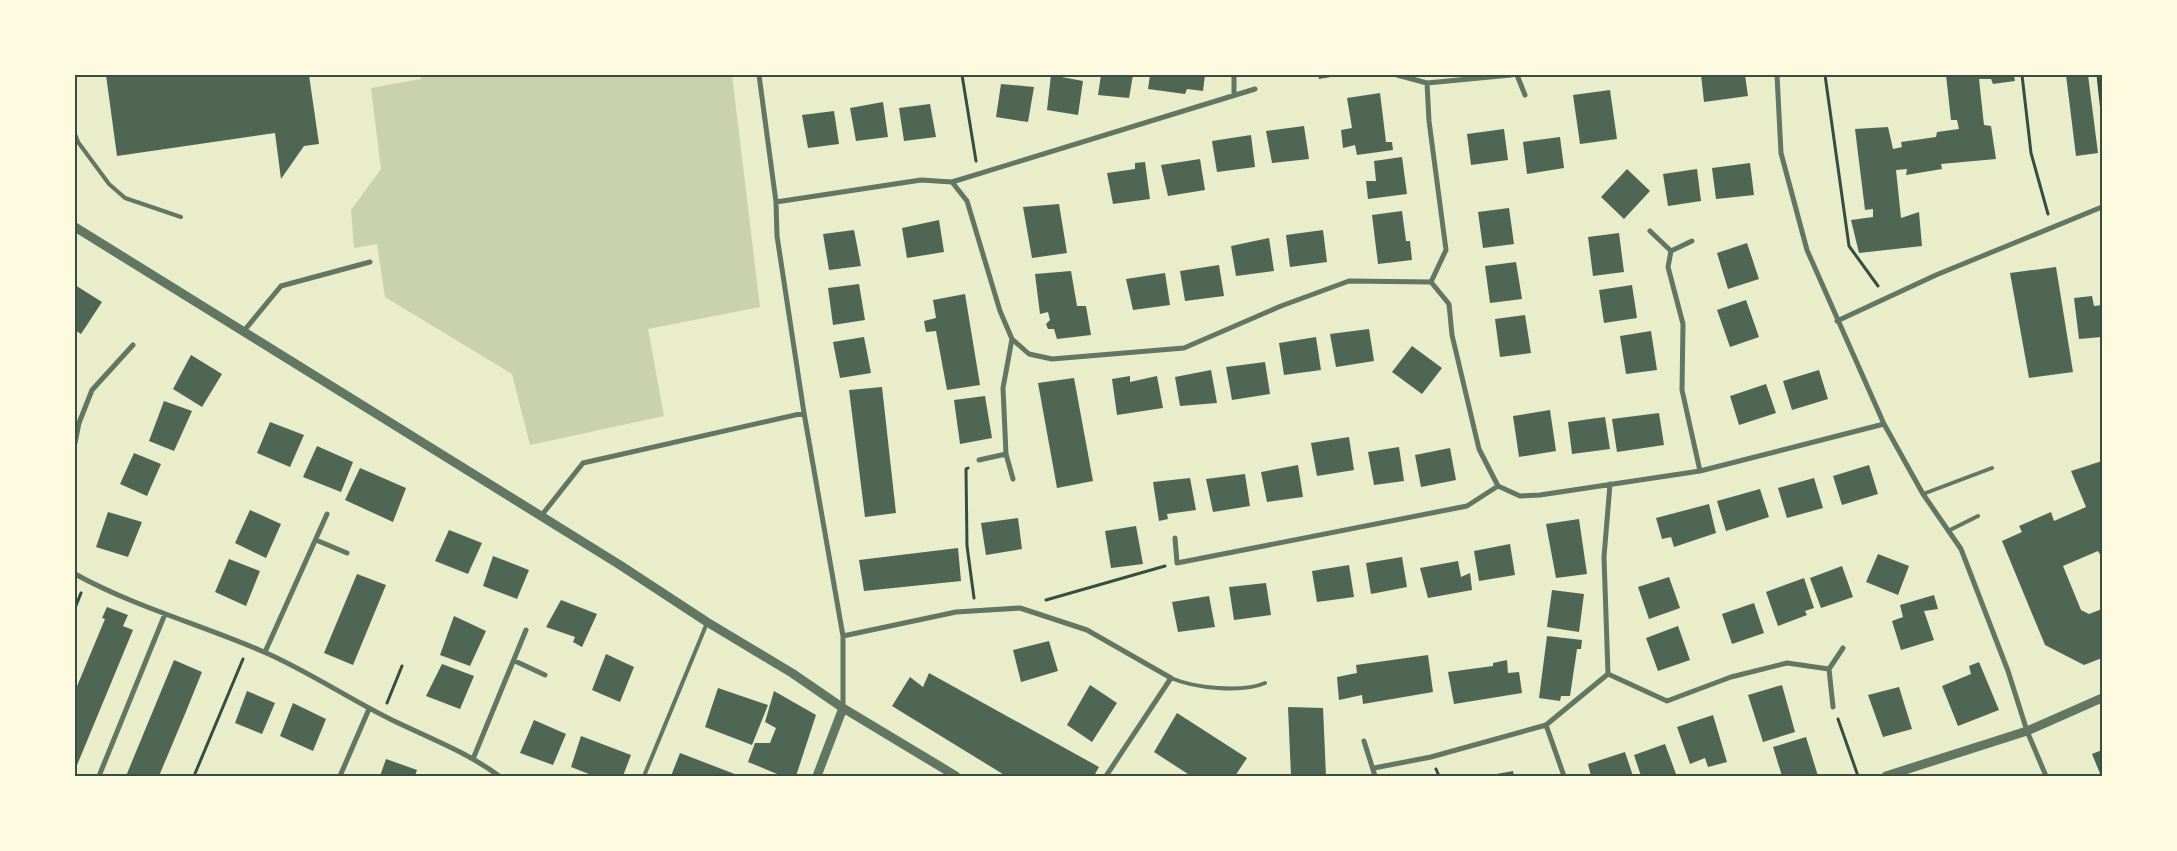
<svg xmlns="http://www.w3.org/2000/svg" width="2177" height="851" font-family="'DM Sans',sans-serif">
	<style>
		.green { fill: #cad2ad }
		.building { fill: #4f6655 }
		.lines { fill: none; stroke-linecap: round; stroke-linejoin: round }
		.path { stroke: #344e41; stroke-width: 3 }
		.service { stroke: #617663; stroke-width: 4 }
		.minor { stroke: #617663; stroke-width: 5 }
		.tertiary { stroke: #617663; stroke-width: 9 }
		.neatline { fill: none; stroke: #344e41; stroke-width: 2 }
	</style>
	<rect width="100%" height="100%" fill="#e9edc9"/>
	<path class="green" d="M421,75h311l28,232 -112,22 16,87 -134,29 -18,-71 -127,-77 -8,-53 -23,4 -3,-38 30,-41 -10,-81 50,-9z"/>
	<path class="building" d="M106,75h203l10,69 -15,2 -23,33 -6,-46 -158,23z
		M1051,75l32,6 -5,34 -31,-5z
		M1101,75h32l-4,23 -31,-3z
		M1150,75h55l-2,16 -16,-2 -2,5 -37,-5z
		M1318,75h19v1l-18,3z
		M1701,75h44l3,21 -44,6z
		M1946,75h68l1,6 -22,3 -2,-5h-12l5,46 7,1 5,33 -55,5 1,5 -36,6 1,-6 -11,1 5,48 18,-6 3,34 -63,7 -8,-33 22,-3v-8l-8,1 -10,-81 33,-2 5,22 9,-2 -1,-5 35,-5 1,-5 22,-3 -2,-9h-6z
		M2066,75h22l10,78 -22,3z
		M1001,84l33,3 -6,35 -32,-5z
		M1610,90l7,49 -37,5 -7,-49z
		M1380,93l6,49h6l1,8 -36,5 -2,-10 -12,3 -2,-18 11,-2 -5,-30z
		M883,102l5,35 -32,4 -6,-33z
		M930,104l6,33 -32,4 -5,-33z
		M834,111l5,33 -31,4 -6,-33z
		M1304,126l5,33 -37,4 -6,-32z
		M1504,129l4,31 -37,5 -4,-31z
		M1251,135l4,32 -38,5 -5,-31z
		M1560,137l4,31 -37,6 -4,-32z
		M1402,157l5,37 -39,5 -2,-18h10l-2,-20z
		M1200,159l5,31 -37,6 -7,-31z
		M1145,162l5,37 -37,5 -6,-31 28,-4v-6z
		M1750,163l4,32 -38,4 -4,-31z
		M1627,169l23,22 -26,28 -23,-22z
		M1697,169l4,32 -33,5 -5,-32z
		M1059,204l8,49 -35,5 -9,-51z
		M1509,208l5,36 -31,4 -5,-36z
		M1402,211l4,30h4l2,19 -34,4 -6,-49z
		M939,220l5,32 -37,6 -5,-30z
		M854,230l7,36 -32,4 -6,-36z
		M1323,230l4,32 -37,5 -4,-32z
		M1619,233l5,39 -31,4 -5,-39z
		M1269,238l5,33 -38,5 -5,-30z
		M1747,243l12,36 -31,10 -11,-36z
		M1516,262l6,37 -32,4 -5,-37z
		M1219,265l5,31 -39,5 -5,-30z
		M2056,267l17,105 -44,6 -19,-105z
		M1071,271l6,35h9l5,29 -34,4 -3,-10h-6l-2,-5 4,-4 -2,-8 -8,2 -5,-40z
		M1165,273l5,32 -37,5 -7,-31z
		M859,284l6,36 -32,5 -5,-37z
		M75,285l27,17 -21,32 -6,-4z
		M1632,285l5,33 -33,5 -5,-33z
		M965,294l15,91 -33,5 -11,-59 -10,1 -2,-11 12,-3 -3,-18z
		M2092,296l2,10 8,-1v32l-23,2 -5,-41z
		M1746,300l13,37 -29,10 -13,-37z
		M1525,315l6,38 -31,4 -5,-38z
		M1369,329l5,32 -38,6 -6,-33z
		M1651,331l6,39 -31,4 -6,-38z
		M864,337l7,36 -31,5 -7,-36z
		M1316,337l5,33 -37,5 -5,-32z
		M1412,346l30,22 -20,26 -30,-22z
		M191,355l31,19 -20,33 -29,-18z
		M1265,362l5,32 -38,6 -6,-33z
		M1211,370l6,33 -37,3 -5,-29z
		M1819,370l9,29 -36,11 -9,-29z
		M1130,376v6l27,-6 6,32 -46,7 -5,-36z
		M1074,378l19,103 -36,7 -19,-105z
		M1766,384l10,29 -37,12 -9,-29z
		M882,387l14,126 -31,4 -16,-127z
		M985,396l7,42 -32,6 -6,-44z
		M164,401l28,10 -18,40 -25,-10z
		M1550,410l6,41 -37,6 -6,-41z
		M1659,413l5,32 -47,7 -5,-33z
		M1605,417l5,32 -38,5 -4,-32z
		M270,422l34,13 -14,32 -33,-14z
		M1349,437l5,33 -37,6 -6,-33z
		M317,446l36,16 -12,30 -38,-15z
		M1399,447l5,34 -30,4 -6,-33z
		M1450,448l6,32 -35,7 -6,-32z
		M134,453l27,11 -14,32 -27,-12z
		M2102,461v97l-4,-7 -35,15 18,44 8,4 13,-5v49l-18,7 -39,-20 -43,-104 20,-9 -3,-6 32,-14 3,9 32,-14 -15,-36z
		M1298,465l5,32 -36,5 -6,-30z
		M1869,465l9,29 -36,11 -9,-29z
		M360,468l46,20 -13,34 -48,-22z
		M1245,474l5,32 -37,6 -7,-33z
		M1190,478l6,32 -29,4 1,5 -9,2 -6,-39z
		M1814,478l9,30 -36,10 -9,-30z
		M1760,489l9,28 -43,14 -9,-30z
		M1709,504l7,29 -42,14 -3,-10 -9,2 -6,-21z
		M250,510l31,14 -15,34 -31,-15z
		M108,512l34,10 -14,35 -32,-10z
		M1018,518l4,31 -36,6 -5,-32z
		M1579,519l8,55 -31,4 -10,-54z
		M1136,526l7,38 -32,4 -6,-37z
		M449,530l33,13 -14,31 -33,-13z
		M1510,544l5,31 -36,6 -5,-30z
		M958,548l3,33 -97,10 -5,-31z
		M1878,554l31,12 -11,29 -32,-13z
		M493,556l36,14 -12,29 -34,-13z
		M1402,557l5,30 -36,7 -5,-31z
		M229,559l31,12 -14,35 -31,-14z
		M1458,561l3,16 9,-4 2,17 -44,8 -8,-30z
		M1349,565l5,32 -37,5 -5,-31z
		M1842,566l11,31 -32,11 -11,-30z
		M357,574l29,11 -33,80 -29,-12z
		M1669,577l11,31 -31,11 -11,-32z
		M1804,578l10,30 -9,3 2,4 -29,11 -12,-34z
		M1266,583l5,32 -37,5 -5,-33z
		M1552,590l32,4 -5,38 -32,-5z
		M1934,595l4,14 -14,2 10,29 -33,10 -9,-29 11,-4 -3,-12z
		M1209,596l6,31 -37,5 -6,-30z
		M561,600l36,14 -15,33 -9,-5 2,-5 -29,-10z
		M1754,603l10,30 -32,11 -10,-30z
		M107,607l21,8 -5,11 10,4 -58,140v-79l30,-72 -3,-1z
		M454,616l32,15 -16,35 -30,-11z
		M1678,626l12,34 -32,11 -12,-33z
		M1547,636l35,4 -1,9h-4l-7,47h-9l-1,5 -21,-3z
		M1049,641l9,30 -37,11 -8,-32z
		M606,654l28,13 -14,35 -28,-12z
		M1428,655l5,37 -70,12 -1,-9 -23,5 -2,-23 20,-4 -1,-8z
		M174,660l28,12 -17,42 -26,62h-33z
		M1507,660l1,13 11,-1 3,21 -68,11 -6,-32 45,-6v-3z
		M1979,662l20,48 -41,16 -16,-40 29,-12 -2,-8z
		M442,664l32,12 -14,33 -34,-13z
		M929,673l170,94 -5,9h-88l-114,-70 18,-29 13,10z
		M1090,685l27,18 -25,39 -25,-17z
		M1782,685l13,47 -32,10 -15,-47z
		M1899,687l13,42 -29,8 -15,-42z
		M718,688l50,17 -16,40 -47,-18z
		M247,691l28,12 -13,31 -27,-11z
		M774,691l42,24 -20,61h-14l-34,-14 7,-19h15l6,-15 -11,-6z
		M293,703l33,16 -13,32 -33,-15z
		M1288,707l35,1 3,68h-35z
		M1177,713l70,45 -12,18h-44l-37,-24z
		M1713,715l14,47 -19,5 -3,-9 -15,6 -13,-37z
		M534,720l32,14 -13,31 -33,-12z
		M581,736l50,19 -8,21h-29l-23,-9z
		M1806,737l12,39h-36l-9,-29z
		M1665,744l11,30 -6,2h-29l-7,-21z
		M2102,750v26h-1l-9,-22z
		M1625,752l8,24h-42l-3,-12z
		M680,753l60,23h-69z
		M386,759l31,11 -2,6h-35z
		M1513,771l1,5h-23v-1z"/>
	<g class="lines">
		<path class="path" d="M962,75l14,86
			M1825,75l24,171 29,40
			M2022,75l9,78 17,61
			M2098,75l4,37
			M968,468l-2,1 1,77 7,52
			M1046,600l119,-34
			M75,608l6,-15
			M387,703l15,-37
			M1838,719l20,57
			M1436,769l3,7
			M194,776l49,-117"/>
		<path class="service" d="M75,134l3,8 31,42 16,14 56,19
			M1923,494l69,-26
			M1948,531l30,-15
			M1171,678c23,10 71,15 94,5
			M644,776l63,-153"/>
		<path class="minor" d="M759,75l17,127 1,34 27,177 39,223v72
			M1234,75v20
			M1397,75l30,8 2,38 17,129 -15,32
			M1517,75l8,20
			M1777,75l4,78 26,97 77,174 39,70 38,55 47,122 19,60 19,45
			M1427,83l84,-8
			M952,182l303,-93
			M776,202l145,-22 31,2 15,19 33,110 12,28 17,15 23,5 132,-11 97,-42 68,-25 82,1 18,22 3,31 27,114 19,37
			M1650,231l21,20 21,-10
			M1671,251l-3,16 15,57 -1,66 18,81
			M1837,321l99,-46 166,-68
			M243,332l38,-46 89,-24
			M1012,339l-9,49 3,66 7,25
			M75,443l4,-20 13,-33 41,-45
			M979,460l27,-6
			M541,516l42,-53 221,-50
			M1175,538l2,25 290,-57 31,-20 22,10 20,-1 160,-24 184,-47
			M316,540l31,13
			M75,574c60,33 127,51 189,78 44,19 85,47 128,68 35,17 75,32 107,56
			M843,636l113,-24 64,-4 67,22 84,48 -65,98
			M265,652l62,-138
			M515,661l30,14
			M1608,674l59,27 64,-24 56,-14 42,6
			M1833,707l-4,-38 14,-21
			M1546,725l18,51
			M1364,741l11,35
			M473,759l53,-129
			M1374,768l57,-11 115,-32 62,-51 -4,-117 6,-73
			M99,776l66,-162
			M340,776l29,-67"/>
		<path class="tertiary" d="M75,227l545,338 87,57 85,51 51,35 113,68
			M817,776l26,-68
			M1886,776l141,-45 75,-33"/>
	</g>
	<rect width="2177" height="851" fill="none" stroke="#fefae0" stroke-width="152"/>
	<rect x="76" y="76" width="2025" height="699" class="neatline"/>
</svg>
